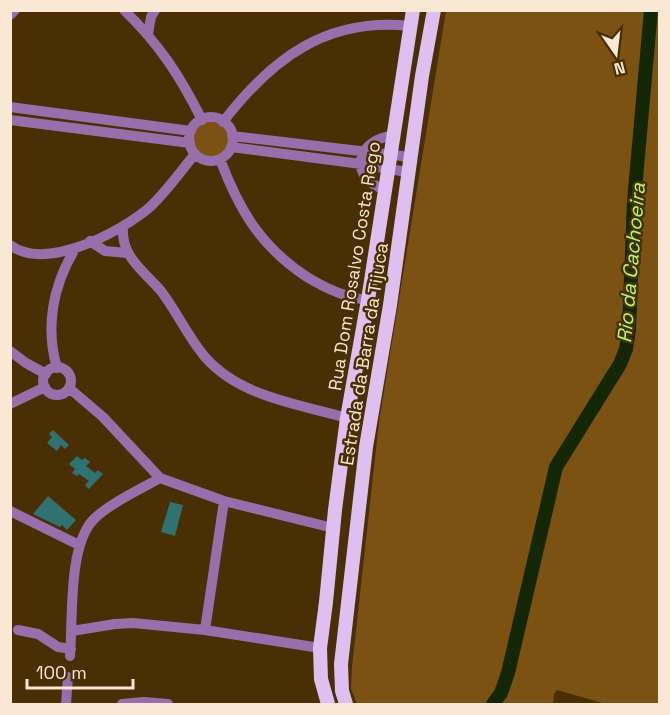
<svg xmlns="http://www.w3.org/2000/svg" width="670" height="715" font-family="'Space Grotesk',sans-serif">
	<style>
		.green { fill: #7b5212 }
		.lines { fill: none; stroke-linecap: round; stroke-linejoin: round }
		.river { stroke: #142704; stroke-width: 14 }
		.building { fill: #307271 }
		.minor { stroke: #966fab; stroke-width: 10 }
		.major { stroke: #debff0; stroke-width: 14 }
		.labels { text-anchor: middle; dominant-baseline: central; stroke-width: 5; stroke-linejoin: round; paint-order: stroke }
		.street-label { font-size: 18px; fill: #f9e8d3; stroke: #492f04 }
		.water-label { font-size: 20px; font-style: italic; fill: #aefb6e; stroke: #492f04 }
	</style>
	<rect width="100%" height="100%" fill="#492f04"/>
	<path class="green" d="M446,11h213v693h-53l-49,-14 -3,4 -1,10h-196l-6,-15 1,-22 27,-245z
		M193 140a18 18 0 1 1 36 0a18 18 0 1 1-36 0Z"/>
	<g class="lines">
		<path class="river" d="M493,704l8,-11 7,-20 48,-206 64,-103 6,-15 3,-19 5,-129 17,-191"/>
	</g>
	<path class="building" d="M53,430l16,15 -4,4 -4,-4 -4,6 -10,-8 5,-6 -3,-3z
		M77,456l5,4 3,-2 5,4 -4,4 9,7 3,-3 5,4 -14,15 -4,-4 4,-4 -10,-7 -2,2 -5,-3 3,-4 -6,-5z
		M48,496l28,24 -9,10 -5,-5 -2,2 -27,-13z
		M170,502l13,3 -8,31 -14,-4z"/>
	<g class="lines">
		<path class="minor" d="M124,10c36,35 56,66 78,110
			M10,15l5,-5
			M148,34l3,-17 4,-7
			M10,107l181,24
			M189 139a22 22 0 1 1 44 0a22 22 0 1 1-44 0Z
			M10,120l180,23
			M223,122c49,-64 104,-105 187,-96
			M232,136l170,20 9,4
			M231,147l130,17 40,7 9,-1
			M220,159c19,51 41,88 87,118 18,11 40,21 61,23
			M385,189c-37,-9 -29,-51 8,-53
			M123,227c-2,30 20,43 38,64 16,21 27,46 44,66 35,40 93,47 142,61
			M90,241l15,10 22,2
			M10,245c36,27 111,-13 140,-38 17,-16 30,-35 45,-53
			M10,351l16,12 20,11
			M43 381a14 14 0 1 1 28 0a14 14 0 1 1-28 0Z
			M57,368c-12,-41 -4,-83 18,-119
			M69,388l34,29 57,61 64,23 109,27
			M10,404l35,-17
			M10,511l69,34
			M18,630l20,4 20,13 13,2
			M205,630l19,-129
			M72,631l43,-7 18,-1 72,7 115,18
			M70,656c3,-37 -2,-109 23,-136 14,-15 48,-31 67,-42
			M66,704l2,-27
			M122,704l22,-2 24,2"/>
		<path class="major" d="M328,704l-7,-25 -1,-31 6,-46 9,-92 12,-92 21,-118 45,-290
			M346,704l-4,-13 -1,-27 25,-217 24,-142 32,-229 12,-66"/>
	</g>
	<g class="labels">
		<g class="street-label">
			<text transform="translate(354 266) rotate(-81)">Rua Dom Rosalvo Costa Rego</text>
			<text transform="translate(364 354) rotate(-81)">Estrada da Barra da Tijuca</text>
		</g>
		<g class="water-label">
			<text transform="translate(631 263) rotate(-85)">Rio da Cachoeira</text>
		</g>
	</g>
	<rect width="670" height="715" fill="none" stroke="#f9e8d3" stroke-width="24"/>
	<g transform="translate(616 54) rotate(166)" stroke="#492f04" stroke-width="4.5" paint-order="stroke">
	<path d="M0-4.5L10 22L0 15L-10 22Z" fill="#f9e8d3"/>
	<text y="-9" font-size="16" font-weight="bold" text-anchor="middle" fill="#f9e8d3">N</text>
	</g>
	<path d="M27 679v9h106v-9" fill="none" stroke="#f9e8d3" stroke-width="3"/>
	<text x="36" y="679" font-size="18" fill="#f9e8d3" stroke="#492f04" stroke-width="4.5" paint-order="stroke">100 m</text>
</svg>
